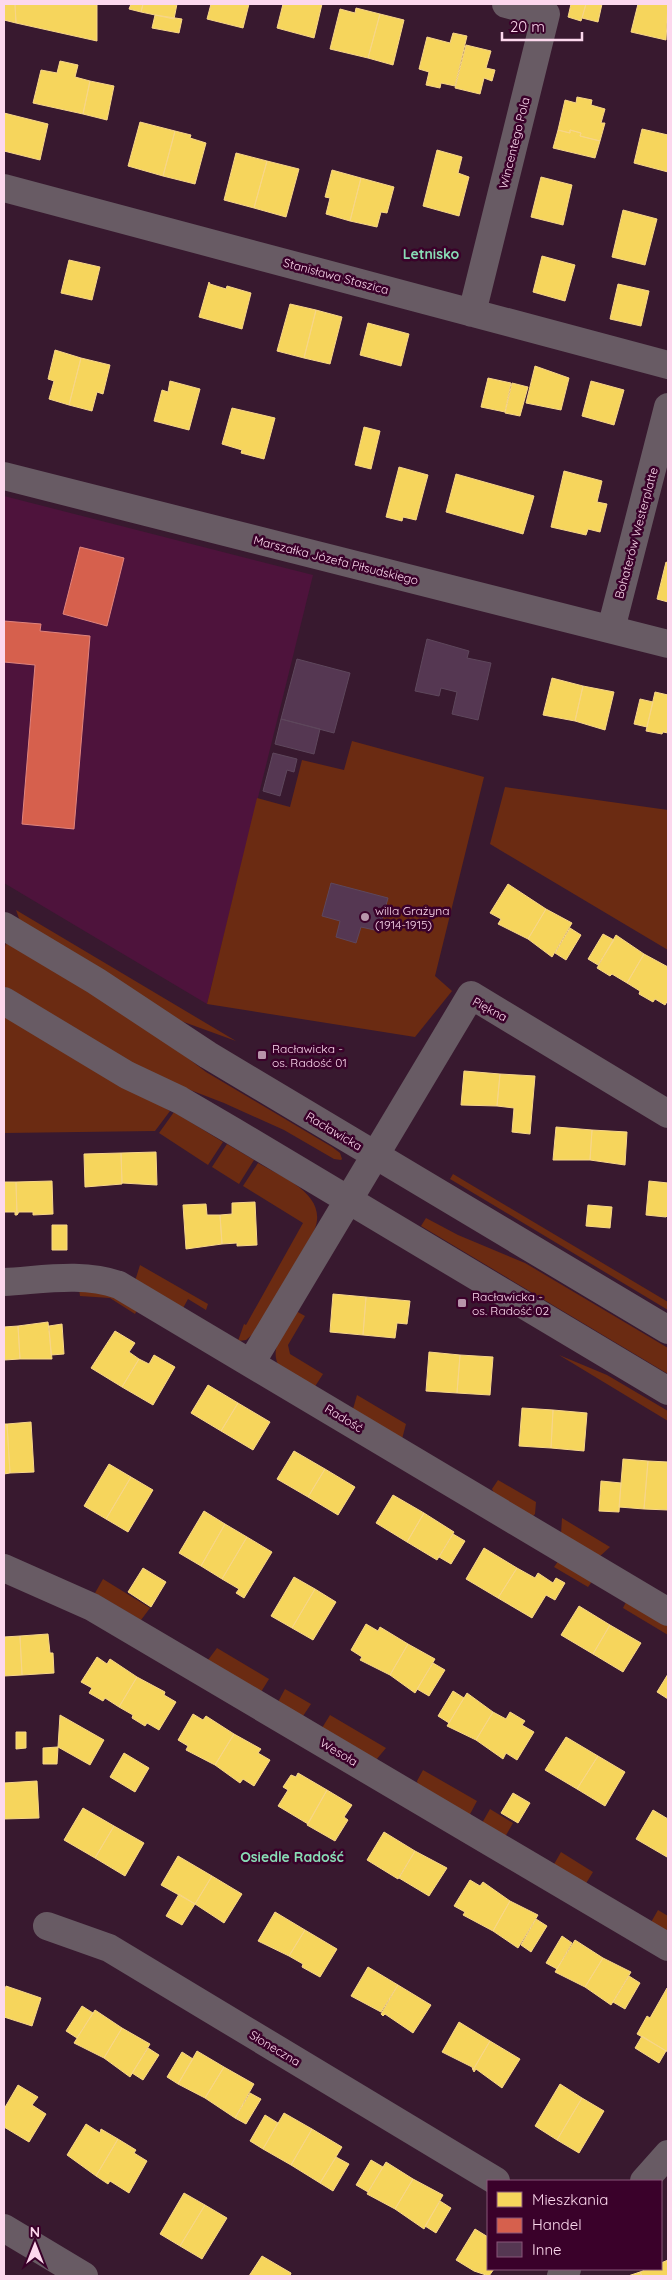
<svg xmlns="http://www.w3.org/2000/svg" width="672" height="2280" font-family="Quicksand,sans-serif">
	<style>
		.built { fill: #4e133c }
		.green { fill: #6b2b12 }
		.homes { fill: #f6d55c; stroke: #f8d688 }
		.shops { fill: #d6604d; stroke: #e1847d }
		.building { fill: #553752; stroke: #5e475c }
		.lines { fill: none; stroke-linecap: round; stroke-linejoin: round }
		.minor { stroke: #685b64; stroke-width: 28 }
		.poi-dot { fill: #b795aa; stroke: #3a012a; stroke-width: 2 }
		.labels { text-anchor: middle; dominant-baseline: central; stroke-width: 5; stroke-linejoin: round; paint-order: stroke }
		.street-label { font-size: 12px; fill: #fcd8ed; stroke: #3a012a }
		.poi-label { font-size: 12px; fill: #fcd8ed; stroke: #3a012a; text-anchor: start }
		.neighbourhood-label { font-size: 14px; font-weight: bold; fill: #88dcb5; stroke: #3a012a }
	</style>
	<rect width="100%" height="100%" fill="#38192f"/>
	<path class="built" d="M4,496l309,79 -106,429 -203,-121z"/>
	<path class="green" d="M352,741l132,36 -49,199 17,15 -37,46 -208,-33 50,-206 33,9 12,-47 42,10z
		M505,787l163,23v140l-178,-106z
		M16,910l220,131 -66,-24 -149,-93z
		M6,943l103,55 97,74 126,75 8,6 2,6 -1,1 -7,-1 -50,-29 -60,-27 -109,-42 -111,-67v-43z
		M4,1012l166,99 -15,20 -151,2z
		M174,1112l49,30 -15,23 -49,-32z
		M227,1144l27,16 -15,24 -27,-17z
		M258,1163c24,14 72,32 56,68l-60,102 -8,7 -8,1 6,-17 2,1 57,-102 -60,-37z
		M453,1174l215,128v8l-218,-131z
		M426,1218l32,17 67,28 143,85v26l-247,-148z
		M140,1265l68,39 -2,6 -18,-11 -6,11 -47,-29z
		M79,1289l26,2 32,19 -2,4 -25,-16 -30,-2z
		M296,1311l9,5 -17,29 2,9 33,20 -9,14 -36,-24c-9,-17 10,-39 18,-53z
		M559,1355l48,20 61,36v10z
		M357,1395l49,29 -4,15 -49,-30z
		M498,1480l38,22 -1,12 -3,3 -37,-22 -3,-6z
		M562,1518l48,29 -11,10 -38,-23z
		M559,1560l34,20 -5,7 -34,-20z
		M103,1579l47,29 -9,12 -46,-27z
		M627,1600l41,25v10l-45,-27z
		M217,1648l52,31 -8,13 -53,-32z
		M285,1689l26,15 -8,12 -25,-14z
		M330,1715l56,33 -10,12 -54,-32z
		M423,1770l54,31 -8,15 -51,-31 -1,-4z
		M490,1809l23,14 -8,14 -23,-14z
		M561,1852l32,20 -8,13 -32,-19z
		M658,1910l10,6v18l-18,-10z"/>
	<path class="homes" d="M4,4h11l1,19 -12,-3z
		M15,4h82v37l-81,-18z
		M131,4h12l-2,8 -12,-3z
		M143,4h34l-3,15 -33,-7z
		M211,4h38l-6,24 -36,-9z
		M283,4h39l-8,34 -37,-10z
		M571,4h15l-5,17 -13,-4z
		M586,4h16l-4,18 -16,-4z
		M638,4h30l-2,36 -35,-8z
		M356,8l24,6 -12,44 -38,-9 10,-40 15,4z
		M380,14l24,6 -11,45 -25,-7z
		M155,15l27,4 -3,14 -27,-5z
		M453,33l14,3 -12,50 -14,-3 -1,5 -14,-3 3,-13 -10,-3 8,-32 23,6z
		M466,45l25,6 -5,17 9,2 -3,11 -8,-3 -4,16 -25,-6z
		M60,61l18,4 -3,12 15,4 -7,33 -50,-11 8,-33 16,3z
		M90,81l24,5 -7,34 -24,-6z
		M577,97l15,3 -1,5 14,4 -4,14h4l-5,18 -20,-5 1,-3 -11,-3v3l-12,-3 7,-30 11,3z
		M4,113l44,11 -8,36 -36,-9z
		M140,122l35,9 -12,45 -35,-10z
		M642,129l26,6v37l-34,-9z
		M558,130l12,3v-3l11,3 -1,3 20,5 -5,17 -42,-10z
		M175,131l16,4 -1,3 16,5 -11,41 -32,-8z
		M437,150l25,7 -4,16 11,4 -10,39 -36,-10z
		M236,153l31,8 -13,47 -30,-8z
		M267,161l32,8 -13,48 -32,-9z
		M332,170l29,8 -11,43 -24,-7 4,-16 -5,-1z
		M541,177l31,8 -9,40 -32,-8z
		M361,178l33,9 -7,26 -6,-1 -4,15 -27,-6z
		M623,210l34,9 -12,46 -33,-8z
		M542,256l33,9 -10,36 -32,-9z
		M69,260l31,7 -8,33 -31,-7z
		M209,282l1,2 16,5 1,-3 24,7 -9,36 -43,-12z
		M618,284l31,7 -8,35 -31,-7z
		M290,304l26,6 -12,48 -27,-7z
		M316,310l26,7 -12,47 -26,-6z
		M368,323l41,11 -8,32 -41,-11z
		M55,350l26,8 -12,47 -20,-6 5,-18 -6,-2z
		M81,358l29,7 -7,29 -6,-2 -5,19 -23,-6z
		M535,366l34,12 -8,32 -35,-7z
		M488,378l23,5 -6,29 -24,-5z
		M170,381l30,8 -11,41 -35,-9 8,-31 6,2z
		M591,381l33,9 -10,35 -32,-9z
		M512,383l16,4 -8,29 -15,-3z
		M232,408l43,10 -11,41 -23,-6 1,-3 -20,-6z
		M364,427l16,4 -9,38 -16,-4z
		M399,467l29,8 -12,45 -13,-3 -1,4 -16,-4z
		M564,471l38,10 -5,21 10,2 -7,28 -12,-3 -2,6 -35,-8z
		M456,474l78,22 -11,38 -77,-22z
		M666,562l2,1v39l-11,-3z
		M552,678l31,8 -8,35 -32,-6z
		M583,686l31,6 -9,38 -30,-9z
		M655,692l13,3v38l-5,-1 -1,2 -16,-3z
		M640,699l13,3 -6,25 -13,-3z
		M508,884l38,25 -18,30 -30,-15 3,-5 -11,-6z
		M546,909l26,14 -20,34 -24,-18z
		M570,928l11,7 -15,25 -11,-7z
		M603,934l11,6 -16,25 -10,-6z
		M616,935l28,19 -17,29 -15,-9 -2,2 -13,-8z
		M644,954l24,13v33l-3,5 -10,-6 -2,3 -14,-8 1,-3 -13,-8z
		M464,1071l36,3 -3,32 -36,-1z
		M500,1074l35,2 -5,58 -18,-2 2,-24 -17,-2z
		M556,1127l36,3 -2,30h-37z
		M592,1130l35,2 -2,33 -35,-5z
		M156,1152l1,33 -35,-2 -1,-30z
		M121,1153l1,31 -37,3 -1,-33z
		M52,1181l1,33 -20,1v-3h-14l-2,3 -1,-33z
		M649,1181l19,2v32l-2,2 -20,-2z
		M4,1182h12l1,33h-2v-3h-11z
		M255,1202l2,43 -20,1v-3l-15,1 -2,-29 12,-1v-11z
		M206,1204l1,11h13l2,29 -36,5 -3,-44z
		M588,1205l24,2 -2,21 -24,-2z
		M52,1225h15v25h-15z
		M333,1294l33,3 -3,38 -33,-3z
		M366,1297l44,4 -3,23 -10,-1 -2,15 -32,-3z
		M48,1322l4,37h-32l-2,-33z
		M62,1324l2,30 -13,1 -2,-29z
		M18,1326l2,33 -16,1v-33z
		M115,1331l20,12 -6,9 10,7 -17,28 -31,-19z
		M429,1352l31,3 -3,38 -31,-2z
		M154,1355l21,12 -22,38 -31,-18 17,-28 10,5z
		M460,1355l33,2 -3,38 -33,-2z
		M208,1385l30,18 -17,28 -30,-18z
		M238,1403l32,19 -17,28 -32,-19z
		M522,1408l31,2 -2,38 -32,-2z
		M553,1410l34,3 -3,38 -33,-3z
		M31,1422l3,50 -24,1 -3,-49z
		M4,1424h3l3,49 -6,1z
		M294,1451l31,18 -17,28 -31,-18z
		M623,1459l25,2 -4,48 -25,-2z
		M648,1461l20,1v48l-24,-1z
		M109,1464l22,13 -25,42 -22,-13z
		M325,1469l30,18 -17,28 -30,-18z
		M131,1477l22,13 -25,42 -22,-13z
		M601,1481l20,2 -2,29 -20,-1z
		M393,1495l31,18 -17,29 -31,-19z
		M204,1511l21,13 -24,42 -22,-13z
		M424,1513l30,19 -17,28 -30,-18z
		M225,1524l22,13 -25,42 -21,-13z
		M453,1534l12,7 -14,23 -12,-7z
		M247,1537l25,15 -28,46 -8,-5 3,-4 -17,-10z
		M484,1548l33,20 -19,30 -32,-19z
		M143,1568l23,14 -15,25 -23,-15z
		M517,1568l18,10 3,-5 15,10 3,-5 9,5 -10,17 -9,-5 -14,23 -34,-20z
		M294,1577l21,12 -23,39 -21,-12z
		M315,1589l21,13 -23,38 -21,-12z
		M579,1606l31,19 -17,29 -32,-19z
		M366,1624l12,7 2,-4 28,17 -18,31 -30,-15 2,-3 -11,-7z
		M610,1625l31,18 -18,29 -30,-18z
		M48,1634l2,19h3l1,20 -32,2 -2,-39z
		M20,1636l2,39 -18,1v-39z
		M408,1644l27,15 -20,34 -25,-18z
		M97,1657l10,7 3,-5 27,18 -18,30 -14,-9 -2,3 -14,-8 3,-5 -11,-6z
		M433,1663l12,7 -16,26 -12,-7z
		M668,1674v25l-11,-7z
		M137,1677l28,15 -1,3 12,7 -17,28 -12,-7 -2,3 -13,-8 1,-3 -14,-8z
		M453,1691l11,7 -15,25 -11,-7z
		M467,1693l26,19 -17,28 -29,-14z
		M493,1712l13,7 4,-7 15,9 -3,4 12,7 -17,28 -11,-7 -3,6 -27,-19z
		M193,1714l10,6 3,-4 28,18 -19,31 -29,-15 2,-4 -10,-6z
		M60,1715l44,25 -14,25 -32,-18z
		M16,1732h10v16l-10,1z
		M234,1734l27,15 -3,4 12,7 -16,26 -11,-7 -3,4 -25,-18z
		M566,1737l32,19 -21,33 -32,-19z
		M58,1747l-1,17h-14v-16z
		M124,1753l25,15 -14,24 -25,-15z
		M598,1756l27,16 -20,34 -28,-17z
		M298,1773l29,17 -19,34 -30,-18 10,-16 -5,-3 8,-12 5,2z
		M37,1781l2,37 -35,1v-36z
		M327,1790l25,15 -8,12 4,3 -13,21 -28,-16z
		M513,1793l17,10 -12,20 -17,-10z
		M83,1808l31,18 -19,32 -31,-18z
		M653,1810l15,9 -1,38 -31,-18z
		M114,1826l30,17 -19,33 -30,-18z
		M384,1832l31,19 -17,28 -31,-19z
		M415,1851l32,17 -18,28 -30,-18z
		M178,1856l34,20 -17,28 -34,-19z
		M212,1876l30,18 -18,29 -29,-19z
		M470,1880l10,6 3,-4 27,19 -17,30 -30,-16 2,-3 -11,-6z
		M179,1894l16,10 -13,21 -16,-9z
		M510,1901l28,14 -20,33 -25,-17z
		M275,1912l30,18 -16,26 -31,-15z
		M536,1919l11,7 -16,26 -10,-7z
		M305,1930l32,19 -17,28 -18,-10 1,-3 -14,-8z
		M562,1936l10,7 -15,26 -11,-6z
		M575,1940l28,18 -18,29 -30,-15z
		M603,1958l28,14 -20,33 -26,-18z
		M368,1967l30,18 -17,27 -30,-16z
		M629,1976l11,7 -15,26 -12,-7z
		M398,1985l33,20 -18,28 -28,-19 -2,2 -2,-2z
		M6,1986l35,12 -9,28 -28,-9v-23z
		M667,1988l1,1v63l-31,-18 10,-18 3,2z
		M82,2006l11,7 -16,25 -11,-7z
		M95,2010l27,18 -18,30 -30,-15z
		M459,2022l31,19 -17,29 -1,-3 -30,-15z
		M122,2028l28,16 -20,33 -26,-19z
		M642,2036l24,15 -7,12 -24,-15z
		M490,2041l30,18 -18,29 -26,-19 -2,3 -1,-2z
		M148,2048l11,7 -16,25 -11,-7z
		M197,2051l27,16 -19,31 -27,-14z
		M182,2052l11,7 -15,25 -11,-7z
		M224,2067l30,17 -19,34 -30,-20z
		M560,2084l22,14 -25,42 -22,-14z
		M18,2085l20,12 -6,8 14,9 -17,28 -25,-15v-18z
		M250,2093l11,6 -15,25 -11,-6z
		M582,2098l22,13 -25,42 -22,-13z
		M284,2113l28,16 -21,36 -28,-16z
		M265,2115l13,8 -15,26 -13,-8z
		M86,2124l14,9 1,-4 17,10 -22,37 -29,-21z
		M312,2129l30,18 -22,36 -29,-18z
		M118,2139l18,11 -2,3 13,8 -18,32 -19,-12 -2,3 -12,-8z
		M336,2157l13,7 -16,27 -13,-8z
		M371,2160l12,7 -15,25 -12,-7z
		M386,2162l27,17 -18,30 -28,-15z
		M413,2179l30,16 -19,34 -29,-20z
		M184,2193l21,12 -25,41 -20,-12z
		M440,2201l11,7 -15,25 -11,-7z
		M205,2205l22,13 -25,41 -22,-13z
		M475,2229l13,8v32h6l-5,7 -15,-5 -18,-11z
		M262,2256l29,17 -1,3h-41z
		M668,2260v16h-26l-2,-4 7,-3h14v-6z
		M640,2272l2,4h-14z"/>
	<path class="shops" d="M80,547l44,11 -17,68 -44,-12z
		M4,621l37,3 -1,7 50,5 -16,193 -52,-5 13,-159 -31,-3z"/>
	<path class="building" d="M427,639l42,12 -2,7 24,5 -13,57 -26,-6 5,-22 -16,-4 -2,8 -24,-5z
		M297,659l53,14 -16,60 -53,-14z
		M281,719l39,10 -6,25 -39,-10z
		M273,753l24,6 -3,13 -7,-2 -7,26 -17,-5z
		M331,883l57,15 -9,33 -18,-4 -5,16 -20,-6 4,-16 -18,-5z"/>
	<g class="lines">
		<path class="minor" d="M4,188l664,177
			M472,313l74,-299 -40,-10
			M4,476l664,168
			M611,629l57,-222
			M4,926l92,55 112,74 460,275
			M4,1001l123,74 53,25 53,31 435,260
			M4,1282c38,-2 78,-10 115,3l549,327
			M251,1363l220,-368 197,119
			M4,1568l88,39 576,340
			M47,1926l62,22 387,233
			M644,2181l24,-27
			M4,2228l80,48
			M561,2276l6,-7"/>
	</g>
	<g class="poi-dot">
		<circle cx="365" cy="917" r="5"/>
		<rect x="257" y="1050" width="10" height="10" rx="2.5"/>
		<rect x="457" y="1298" width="10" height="10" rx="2.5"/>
	</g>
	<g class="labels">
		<g class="street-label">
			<text transform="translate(514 143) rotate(-76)">Wincentego Pola</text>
			<text transform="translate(336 276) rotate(15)">Stanisława Staszica</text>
			<text transform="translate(636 533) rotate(-75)">Bohaterów Westerplatte</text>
			<text transform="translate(336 560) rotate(14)">Marszałka Józefa Piłsudskiego</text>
			<text transform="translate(490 1009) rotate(28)">Piękna</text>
			<text transform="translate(334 1131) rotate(31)">Racławicka</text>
			<text transform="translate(344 1418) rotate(31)">Radość</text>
			<text transform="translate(339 1752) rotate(31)">Wesoła</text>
			<text transform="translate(275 2048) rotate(31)">Słoneczna</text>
		</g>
		<g class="poi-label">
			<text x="375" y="910">willa Grażyna<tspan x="375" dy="14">(1914-1915)</tspan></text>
			<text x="272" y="1048">Racławicka -<tspan x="272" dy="14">os. Radość 01</tspan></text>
			<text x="472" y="1296">Racławicka -<tspan x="472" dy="14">os. Radość 02</tspan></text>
		</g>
		<g class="neighbourhood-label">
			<text x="431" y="254">Letnisko</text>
			<text x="292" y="1857">Osiedle Radość</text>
		</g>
	</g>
	<rect width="672" height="2280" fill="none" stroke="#fcd8ed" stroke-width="10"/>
	<rect x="487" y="2180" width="175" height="90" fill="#3a012a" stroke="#885778"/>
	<rect x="497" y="2192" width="25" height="15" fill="#f6d55c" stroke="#885778"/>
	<text x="532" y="2205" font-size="15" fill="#fcd8ed">Mieszkania</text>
	<rect x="497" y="2218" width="25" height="15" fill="#d6604d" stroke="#885778"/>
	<text x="532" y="2230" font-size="15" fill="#fcd8ed">Handel</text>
	<rect x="497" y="2242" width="25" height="15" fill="#553752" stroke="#885778"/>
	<text x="532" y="2255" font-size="15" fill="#fcd8ed">Inne</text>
	<g transform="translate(35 2245)" stroke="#3a012a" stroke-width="4" paint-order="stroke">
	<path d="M0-4L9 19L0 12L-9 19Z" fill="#fcd8ed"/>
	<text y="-8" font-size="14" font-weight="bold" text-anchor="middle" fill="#fcd8ed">N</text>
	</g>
	<path d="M502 32v8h80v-8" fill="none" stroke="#fcd8ed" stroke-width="2.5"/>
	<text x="510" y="32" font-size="15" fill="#fcd8ed" stroke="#3a012a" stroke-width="4" paint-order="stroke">20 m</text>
</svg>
